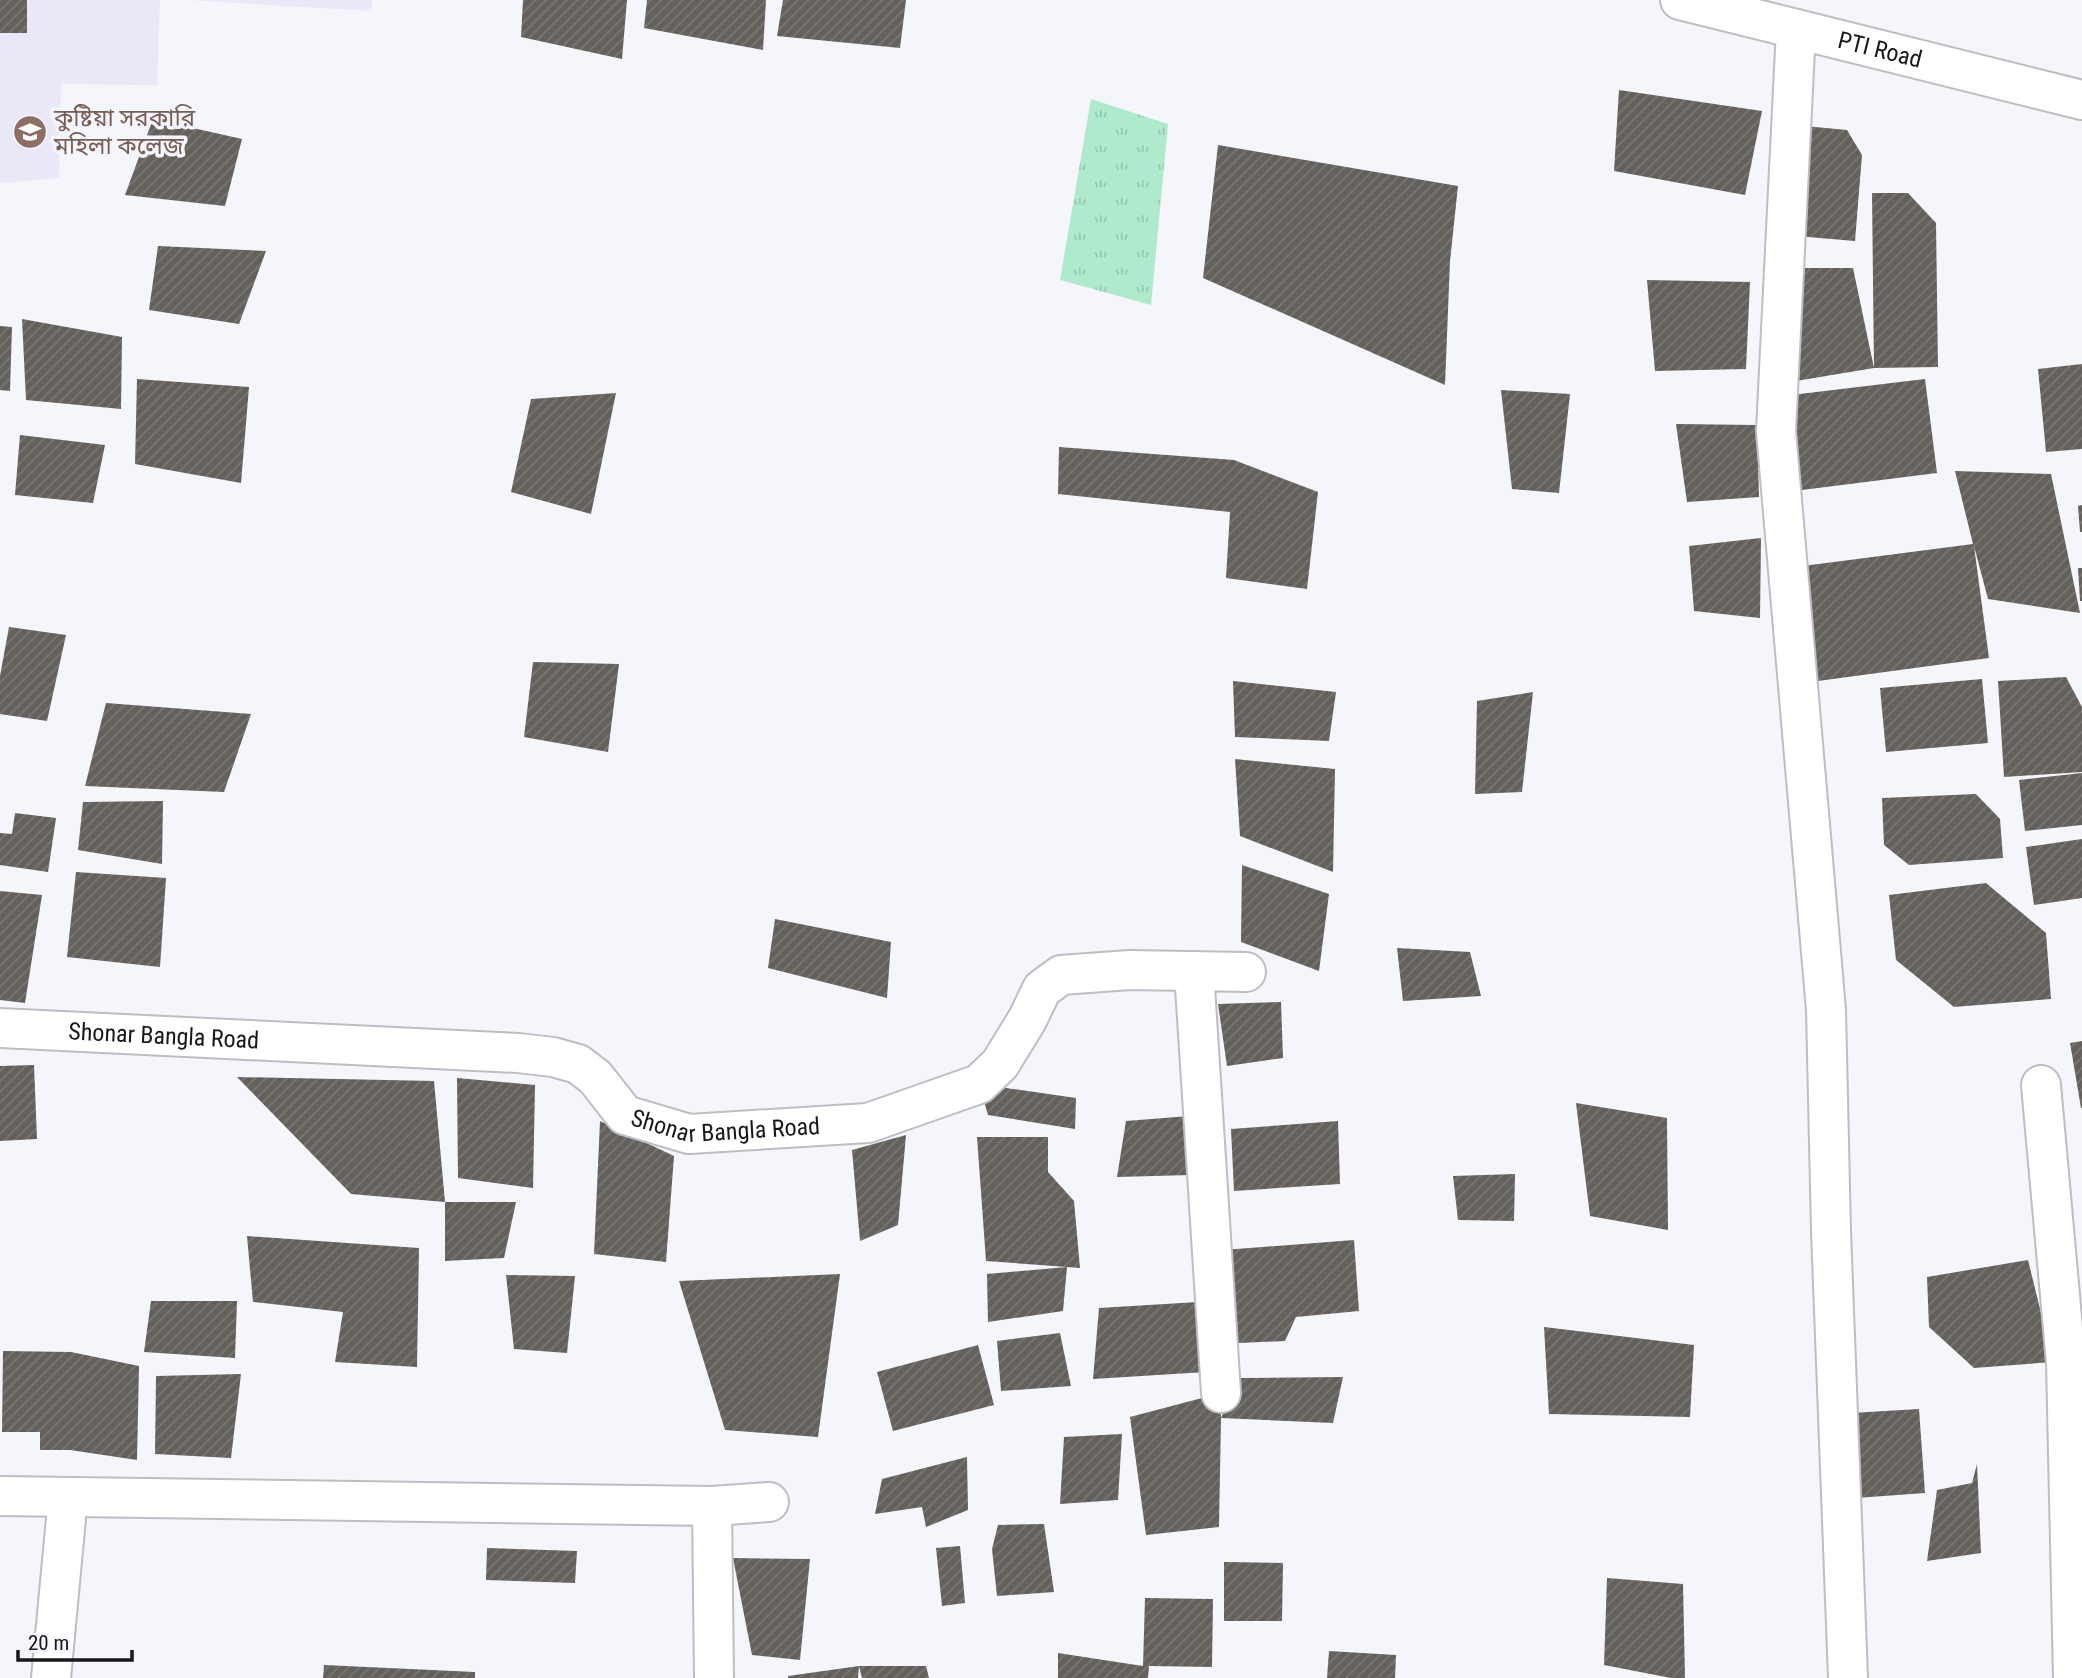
<svg xmlns="http://www.w3.org/2000/svg" width="2082" height="1678" font-family="'Roboto Condensed','Noto Sans Bengali',sans-serif">
	<style>
		.built { fill: #e8e8f6 }
		.grass { fill: url(#grass-tufts) }
		.building { fill: url(#building-hatch) }
		.lines { fill: none; stroke-linecap: round; stroke-linejoin: round }
		.street-casing { stroke: #bdbdc4; stroke-width: 42 }
		.street { stroke: #fff; stroke-width: 38 }
		.labels { text-anchor: middle; dominant-baseline: central; stroke-width: 7; stroke-linejoin: round; paint-order: stroke }
		.street-label { font-size: 24px; fill: #18181a; stroke: #f5f5fc }
		.education-label { font-size: 24px; fill: #785e54; stroke: #f5f5fc; text-anchor: start }
	</style>
	<defs>
		<pattern id="grass-tufts" width="24" height="20" patternUnits="userSpaceOnUse" patternTransform="scale(1.75)"><rect width="24" height="20" fill="#aeeacb"/><path d="M3 7l-1-3M5 7V3M7 7l1-3M15 17l-1-3M17 17v-4M19 17l1-3" fill="none" stroke="#95c8ae"/></pattern>
		<pattern id="building-hatch" width="6" height="6" patternUnits="userSpaceOnUse" patternTransform="scale(1.75)"><rect width="6" height="6" fill="#64605b"/><path d="M-1 1l2-2M0 6l6-6M5 7l2-2" fill="none" stroke="#7a7673"/></pattern>
	</defs>
	<rect width="100%" height="100%" fill="#f5f5fc"/>
	<path class="built" d="M0,0h160l-3,85 -96,-1 -2,94 -59,5z
		M189,0h183l-1,11z"/>
	<path class="grass" d="M1091,99l77,25 -17,181 -91,-25z"/>
	<path class="building" d="M0,0h27v33h-27z
		M523,0h104l-5,59 -101,-22z
		M647,0h119l-3,50 -119,-22z
		M783,0h123l-6,48 -123,-12z
		M1619,90l143,21 -17,84 -131,-24z
		M153,119l89,20 -17,67 -100,-11z
		M1805,126l42,4 15,25 -7,86 -59,-5z
		M1218,145l240,41 -8,75 -5,124 -242,-107z
		M1872,193h36l28,30 2,144 -64,1z
		M158,246l108,5 -27,73 -90,-14z
		M1793,268h60l21,100 -84,14z
		M1647,280l103,2 -4,87 -91,2z
		M22,319l100,18 -1,72 -95,-9z
		M0,326l12,1 -2,64 -10,-1z
		M2082,364v85l-36,3 -8,-83z
		M137,379l112,8 -8,96 -106,-19z
		M1925,379l12,94 -143,18 -11,-95z
		M1501,390l69,4 -11,99 -47,-4z
		M616,393l-25,121 -80,-22 20,-93z
		M1676,424l81,1 2,72 -72,5z
		M20,435l85,10 -12,58 -78,-8z
		M1059,447l175,13 84,32 -11,97 -81,-11 4,-66 -172,-18z
		M1955,471l96,3 29,139 -92,-14 -14,-53 15,112 -171,23 -15,-115 170,-22z
		M2082,505v27h-2l-2,-26z
		M1761,538l-1,80 -66,-7 -5,-65z
		M2078,568h4v33h-2z
		M9,627l57,8 -19,86 -47,-7v-38z
		M533,662l86,2 -11,88 -84,-15z
		M2066,677l16,30v65l-78,5 -6,-96z
		M1982,679l6,64 -102,9 -6,-64z
		M1233,681l103,11 -7,49 -94,-4z
		M1533,692l-11,100 -47,2 2,-93z
		M106,703l145,11 -27,78 -139,-6z
		M1235,759l100,10 -2,103 -93,-36z
		M2082,773v52l-57,6 -6,-51z
		M1976,794l24,25 3,39 -94,7 -25,-20 -2,-47z
		M163,801l-1,63 -84,-14 5,-48z
		M15,813l41,5 -8,54 -48,-7v-32l12,1z
		M2082,839v59l-48,7 -8,-58z
		M1242,865l87,29 -10,77 -78,-29z
		M76,872l90,6 -6,89 -93,-10z
		M1986,883l60,50 5,66 -97,8 -58,-47 -7,-65z
		M0,891l42,4 -17,108 -25,-3z
		M775,919l116,23 -4,56 -119,-30z
		M1397,948l73,4 11,44 -78,5z
		M1281,1002l2,56 -56,8 -9,-62z
		M2082,1041v67h-1l-11,-65z
		M34,1065l3,74 -37,2v-75z
		M237,1077l197,4 11,121h71l-12,56 -59,3v-59l-94,-8z
		M457,1078l78,7 -2,103 -75,-10z
		M979,1084l97,14 -1,31 -87,-14z
		M1576,1103l91,15 1,112 -78,-14z
		M1202,1115l-12,60 -73,2 9,-56z
		M600,1121l74,35 -8,106 -72,-8z
		M1338,1121l2,63 -106,7 -3,-62z
		M906,1135l-8,90 -38,16 -8,-91z
		M977,1137h71v35l26,29 6,67 -13,-1 -4,44 -75,11 -1,-48 80,-7 -81,-6z
		M1515,1174l-1,47 -56,-1 -5,-44z
		M247,1236l172,12 -2,119 -82,-5 8,-50 -90,-10z
		M1354,1240l5,71 -63,6 -11,24 -68,3 6,-94z
		M2028,1260l25,102 -79,6 -45,-41 -2,-50z
		M840,1274l-22,163 -93,-7 -46,-149z
		M506,1275l69,1 -8,77 -53,-4z
		M151,1301h86l-2,57 -91,-6z
		M1198,1302l8,70 -113,7 6,-71z
		M1544,1327l150,18 -4,72 -141,-3z
		M1060,1333l11,53 -70,5 -4,-50z
		M978,1345l16,60 -101,26 -16,-59z
		M3,1351l68,1 68,14 -2,94 -67,-10h-30v-18h-38z
		M241,1374l-10,84 -76,-4 1,-78z
		M1343,1377l-10,46 -112,-5 -2,109 -73,8 -16,-118 91,-24v25l19,-40z
		M1919,1409l6,84 -69,5 -5,-85z
		M1122,1434l-4,66 -58,4 4,-67z
		M967,1457l1,53 -42,17 -4,-20 -47,7 7,-35z
		M1977,1464l4,89 -54,8 10,-71 35,-7z
		M1044,1524l10,68 -57,4 -5,-47 6,-24z
		M960,1546l5,57 -23,3 -6,-58z
		M487,1548l90,3 -2,32 -89,-3z
		M733,1558l77,1 -10,101 -48,-5z
		M1224,1562l59,1 -1,58h-58z
		M1607,1578l76,6 2,94h-14l-67,-13z
		M1145,1598l68,1 -1,68 -63,-1 -1,12h-90v-25l85,13z
		M1329,1651l67,4 -1,23h-68z
		M324,1665l151,7v6h-152z
		M859,1666h67l3,12h-67z
		M859,1666l-1,12h-70v-2z"/>
	<g class="lines">
		<g class="street-casing">
			<g id="street">
				<path id="s1" d="M1680,0l402,100"/>
				<path d="M1796,29l-20,402 50,579 5,221 17,447"/>
				<path d="M1194,971l27,422"/>
				<path id="s2" d="M0,1028l518,25 35,4 25,7 17,13 30,38 64,19 179,-11 111,-39 21,-20 27,-44 15,-31 19,-14 69,-5 116,2"/>
				<path d="M2041,1085l25,277 7,316"/>
				<path d="M0,1496l712,10 57,-4"/>
				<path d="M712,1506l2,172"/>
				<path d="M51,1678l17,-181"/>
			</g>
		</g>
		<use href="#street" class="street"/>
	</g>
	<defs>
		<g id="university-disc" transform="scale(1.75)"><circle r="9.5" fill="#8d6e63" stroke="#f5f5fc"/><path d="M0-5L7-2L0 1L-7-2ZM-4 1L0 2.5L4 1V4Q0 6-4 4Z" fill="#fff"/></g>
	</defs>
	<g fill-rule="evenodd">
		<use href="#university-disc" x="30" y="132"/>
	</g>
	<g class="labels">
		<g class="street-label">
			<text stroke="none"><textPath href="#s1" startOffset="206">PTI Road</textPath></text>
			<text stroke="none"><textPath href="#s2" startOffset="164">Shonar Bangla Road</textPath></text>
			<text stroke="none"><textPath href="#s2" startOffset="752">Shonar Bangla Road</textPath></text>
		</g>
		<g class="education-label">
			<text x="54" y="118">কুষ্টিয়া সরকারি<tspan x="54" dy="28">মহিলা কলেজ</tspan></text>
		</g>
	</g>
	<path d="M18 1650v10h114v-10" fill="none" stroke="#18181a" stroke-width="3.5"/>
	<text x="28" y="1650" font-size="21" fill="#18181a" stroke="#f5f5fc" stroke-width="5" paint-order="stroke">20 m</text>
</svg>
